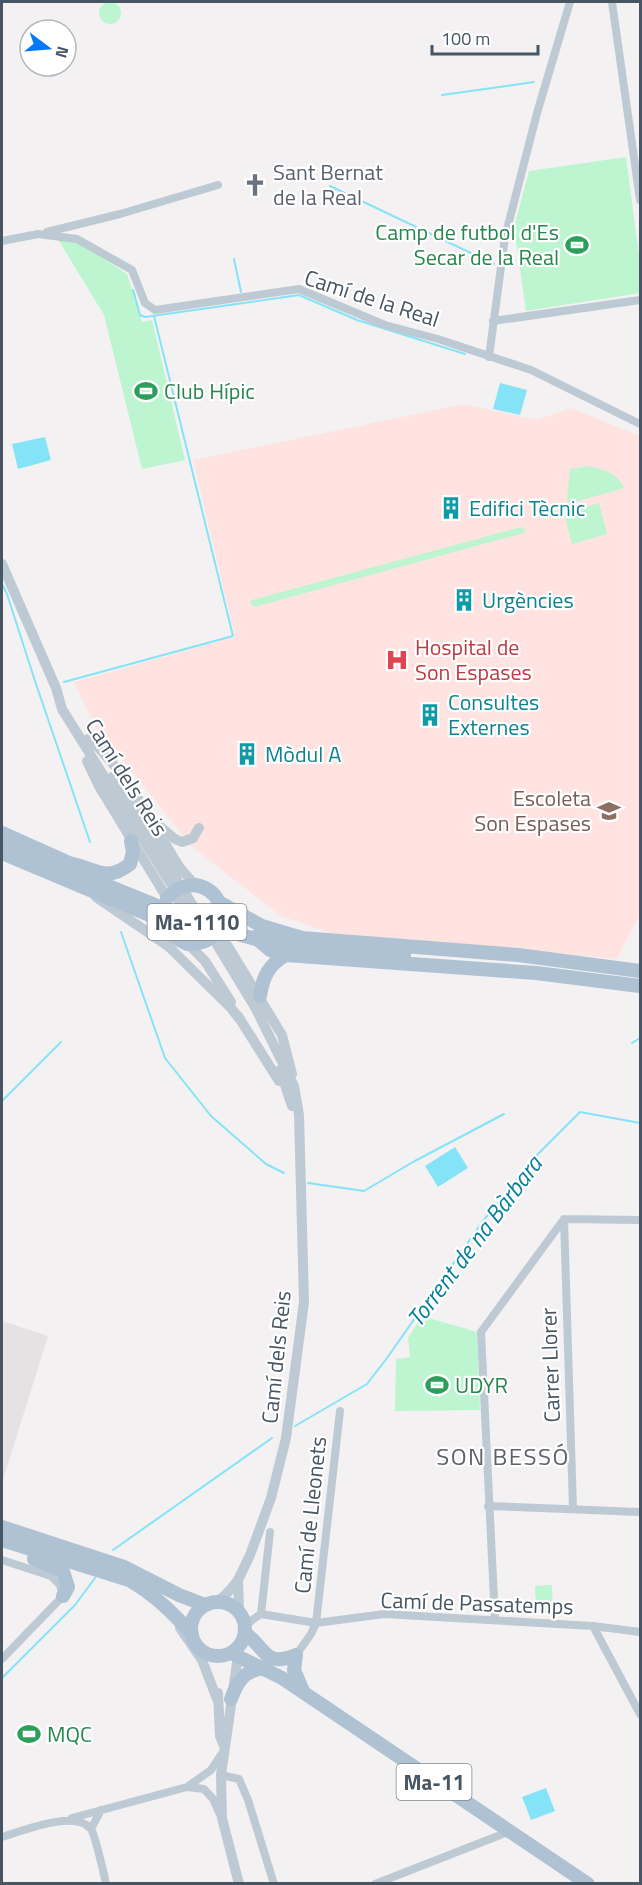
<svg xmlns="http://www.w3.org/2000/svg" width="642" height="1885" font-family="'Titillium Web',sans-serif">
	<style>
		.education { fill: #e5e2e3 }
		.medical { fill: #fee3e1 }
		.green { fill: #bcf5d0 }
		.water { fill: #85e3f7 }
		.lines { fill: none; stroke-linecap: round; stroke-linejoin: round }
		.stream { stroke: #85e3f7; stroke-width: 2 }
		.minor { stroke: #becad3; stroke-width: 8 }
		.tertiary { stroke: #becad3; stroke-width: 10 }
		.primary { stroke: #afc2d3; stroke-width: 14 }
		.primary-bridge { stroke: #afc2d3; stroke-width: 14 }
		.labels { text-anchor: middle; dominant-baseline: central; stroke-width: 4.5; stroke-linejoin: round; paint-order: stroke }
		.shield { fill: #fff; stroke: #7e8991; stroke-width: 1.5 }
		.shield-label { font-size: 21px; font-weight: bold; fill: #475662 }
		.worship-label { font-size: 22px; fill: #5b616d; stroke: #fff; text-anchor: start }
		.leisure-label { font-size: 22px; fill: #27864d; stroke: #fff; text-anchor: start }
		.street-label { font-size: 22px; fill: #475662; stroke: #fff }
		.culture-label { font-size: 22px; fill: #0d838f; stroke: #fff; text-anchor: start }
		.health-label { font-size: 22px; fill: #be3a42; stroke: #fff; text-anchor: start }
		.education-label { font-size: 22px; fill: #785e54; stroke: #fff; text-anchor: end }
		.water-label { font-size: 24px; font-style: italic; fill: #037f99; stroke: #fff }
		.neighbourhood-label { font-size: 24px; letter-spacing: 1.5px; fill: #5d6268; stroke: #fff }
	</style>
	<rect width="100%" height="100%" fill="#f4f1f2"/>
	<path class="education" d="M2,1321l46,15 -46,147z"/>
	<path class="medical" d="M464,404l73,16 34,-12 69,28v478l-23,45 -286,-26 -50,-17 -89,-69 -62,-78 -31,-34 -25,-53 161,-45 -42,-177z"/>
	<path class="green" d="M99 13a11 11 0 1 1 22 0a11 11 0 1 1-22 0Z
		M626,157l14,106v30l-114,18 -12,-84 15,-56z
		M65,239l10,1 52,34 15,48 10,-2 33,140 -43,9 -38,-154 -45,-74z
		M587,466c14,2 31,7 37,22l-56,16 -1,-5 3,-30z
		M599,503l8,31 -35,10 -8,-30z
		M521,527l4,2 -1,4 -270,74 -4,-4 2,-3z
		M422,1316l55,16 3,78 -85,1 1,-52 14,-2 -2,-19z
		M552,1585l1,29 -17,-3 -1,-25z"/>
	<path class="water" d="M500,383l27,7 -7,25 -27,-6z
		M45,437l6,23 -33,9 -6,-25z
		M455,1147l13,21 -30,19 -13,-21z
		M546,1788l9,23 -24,9 -9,-23z"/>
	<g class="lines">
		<path class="stream" d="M442,95l92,-13
			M330,186l164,78
			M234,259l7,33
			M133,290l7,25 5,2 154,-22 58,25 108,34
			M2,584l5,10 29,90 54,158
			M64,682l169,-46 -79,-320
			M121,932l44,126 46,58 55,48 18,9
			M632,1043l8,-5
			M2,1101l59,-59
			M308,1183l56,8 49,-29 91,-48
			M295,1426l72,-42 20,-26 96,-137 54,-66 43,-43 60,11
			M113,1550l159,-112
			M2,1678l73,-73 20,-27"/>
		<path class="minor" d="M612,2l28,198
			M47,232l73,-18 98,-29
			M2,241l36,-7 39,5 55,31 13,33 10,7 144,-21 86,36 53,14 93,31 109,54
			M493,321l147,-21
			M489,357l16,-120 32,-124 33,-111
			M564,1219l9,290
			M488,1506l152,6
			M2,1560l49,16 9,9 3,11 -61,63
			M261,1614l9,-82
			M495,1620l-14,-288 83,-113 76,1
			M593,1626l47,88
			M245,1627l7,-7 9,-6 55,9 68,-9 209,12 47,6
			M296,1655l15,-21 5,-11 24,-212
			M221,1775l18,4 9,21 26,84
			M221,1817l-8,-18 -9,-10 -17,-2 24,-17 12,-18
			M72,1818l115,-31
			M91,1829l10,-19
			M2,1837c20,-6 74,-28 89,-8 4,6 13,45 15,55
			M375,1884l133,-52"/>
		<path class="tertiary" d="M2,564l54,124 6,21 109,175
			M88,739l11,9 27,31 54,89 15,17
			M87,761l13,27 67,110
			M112,777l65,103
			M157,824l18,15 7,3 11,-4 6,-10
			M185,893l22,35
			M96,897l72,49 63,62 10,13
			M177,898l25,37
			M218,930l64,105 10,39
			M188,944l17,17 26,41
			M238,1016l41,65
			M280,1070l12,36
			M238,1580l1,30
			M213,1602l9,-4 8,-8 8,-10 12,-25 21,-57 15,-60 18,-136 -5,-187 -5,-29 -38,-77 -40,-66
			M180,1628l22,32 15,39
			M237,1649l1,7 -17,119 1,43 17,66
			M218,1693l2,43 4,10"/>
		<path class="primary" d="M2,833l69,31
			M2,853l157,66c11,12 14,20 29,25
			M68,863c26,4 37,21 62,1l3,-12 -2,-11
			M195,885c23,4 32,25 23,45
			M219,902l43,24 40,12 216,17 122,16
			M255,937l15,13 16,5 250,18 104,13
			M260,996c3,-19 8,-31 26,-41
			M2,1527l122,40 55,28 26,10
			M2,1540l127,40c26,15 44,33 63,54
			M34,1559l29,12 5,16 -5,9
			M191 1629a27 27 0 1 1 54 0a27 27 0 1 1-54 0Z
			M245,1633c22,16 19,35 51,22
			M231,1653l51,25 306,206
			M296,1655l-2,15 9,21
			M231,1699c6,-17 13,-28 32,-31"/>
		<path class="primary-bridge" d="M2,843l205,83 53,14 55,8 89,8
			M167,898c9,-9 15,-12 28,-13
			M188,944c12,0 23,-3 30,-14"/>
	</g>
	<defs>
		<g id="church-bare" transform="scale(1.8)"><path d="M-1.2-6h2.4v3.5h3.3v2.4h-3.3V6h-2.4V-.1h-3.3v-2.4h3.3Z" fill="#6b7280" stroke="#fff" stroke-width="2.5" paint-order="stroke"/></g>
		<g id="stadium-bare" transform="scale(1.8)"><path d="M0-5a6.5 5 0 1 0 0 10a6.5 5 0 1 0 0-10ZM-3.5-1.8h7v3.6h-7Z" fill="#2e9e5b" stroke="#fff" stroke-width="2.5" paint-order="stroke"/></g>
		<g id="building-bare" transform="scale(1.8)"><path d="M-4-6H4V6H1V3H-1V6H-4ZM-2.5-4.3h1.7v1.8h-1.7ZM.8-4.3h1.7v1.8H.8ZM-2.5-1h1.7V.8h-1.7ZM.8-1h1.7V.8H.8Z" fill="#0f9aa8" stroke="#fff" stroke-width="2.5" paint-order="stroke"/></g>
		<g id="hospital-bare" transform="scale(1.8)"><path d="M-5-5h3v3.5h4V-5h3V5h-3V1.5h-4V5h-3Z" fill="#e0444e" stroke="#fff" stroke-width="2.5" paint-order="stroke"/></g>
		<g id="school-bare" transform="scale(1.8)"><path d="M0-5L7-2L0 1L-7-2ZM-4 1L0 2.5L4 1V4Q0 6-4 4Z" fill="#8d6e63" stroke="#fff" stroke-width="2.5" paint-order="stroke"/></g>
	</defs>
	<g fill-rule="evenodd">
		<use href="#church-bare" x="255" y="185"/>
		<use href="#stadium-bare" x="577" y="245"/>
		<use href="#stadium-bare" x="146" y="391"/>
		<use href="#building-bare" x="451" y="508"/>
		<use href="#building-bare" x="464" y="600"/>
		<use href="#hospital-bare" x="397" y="660"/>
		<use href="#building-bare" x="430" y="715"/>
		<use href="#building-bare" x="247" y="754"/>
		<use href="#school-bare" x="609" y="811"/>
		<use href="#stadium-bare" x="437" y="1385"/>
		<use href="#stadium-bare" x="29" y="1734"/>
	</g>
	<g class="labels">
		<g class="shield">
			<rect x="147.5" y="904" width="99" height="36" rx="4.5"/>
			<rect x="396.5" y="1764" width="75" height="36" rx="4.5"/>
		</g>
		<g class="shield-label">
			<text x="197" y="922">Ma-1110</text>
			<text x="434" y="1782">Ma-11</text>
		</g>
		<g class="worship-label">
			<text x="273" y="172">Sant Bernat<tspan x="273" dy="25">de la Real</tspan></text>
		</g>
		<g class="leisure-label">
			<text x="559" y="232" text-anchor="end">Camp de futbol d'Es<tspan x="559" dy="25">Secar de la Real</tspan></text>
			<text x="164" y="391">Club Hípic</text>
			<text x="455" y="1385">UDYR</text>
			<text x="47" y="1734">MQC</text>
		</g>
		<g class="street-label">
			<text transform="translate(372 298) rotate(18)">Camí de la Real</text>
			<text transform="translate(127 777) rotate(58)">Camí dels Reis</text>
			<text transform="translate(276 1357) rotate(-84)">Camí dels Reis</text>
			<text transform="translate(550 1365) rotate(-92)">Carrer Llorer</text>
			<text transform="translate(310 1515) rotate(-84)">Camí de Lleonets</text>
			<text transform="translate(477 1603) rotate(2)">Camí de Passatemps</text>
		</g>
		<g class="culture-label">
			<text x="469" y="508">Edifici Tècnic</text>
			<text x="482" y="600">Urgències</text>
			<text x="448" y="702">Consultes<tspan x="448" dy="25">Externes</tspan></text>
			<text x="265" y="754">Mòdul A</text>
		</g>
		<g class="health-label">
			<text x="415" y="647">Hospital de<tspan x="415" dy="25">Son Espases</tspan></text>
		</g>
		<g class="education-label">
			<text x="591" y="798">Escoleta<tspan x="591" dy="25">Son Espases</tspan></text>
		</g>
		<g class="water-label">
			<text transform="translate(474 1241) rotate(-53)">Torrent de na Bàrbara</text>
		</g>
		<g class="neighbourhood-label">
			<text x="503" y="1456">SON BESSÓ</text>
		</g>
	</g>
	<rect width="642" height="1885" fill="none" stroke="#475662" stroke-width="6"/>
	<g transform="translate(48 48) rotate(106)"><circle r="28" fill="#ffffff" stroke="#b5bbc0" stroke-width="1.5"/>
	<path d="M0-4.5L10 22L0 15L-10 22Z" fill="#0478fc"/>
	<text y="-9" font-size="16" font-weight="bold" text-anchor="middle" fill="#475662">N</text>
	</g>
	<path d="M432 45v9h106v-9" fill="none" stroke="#475662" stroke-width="3"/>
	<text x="441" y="45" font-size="18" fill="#475662" stroke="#ffffff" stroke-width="4.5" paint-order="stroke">100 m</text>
</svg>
